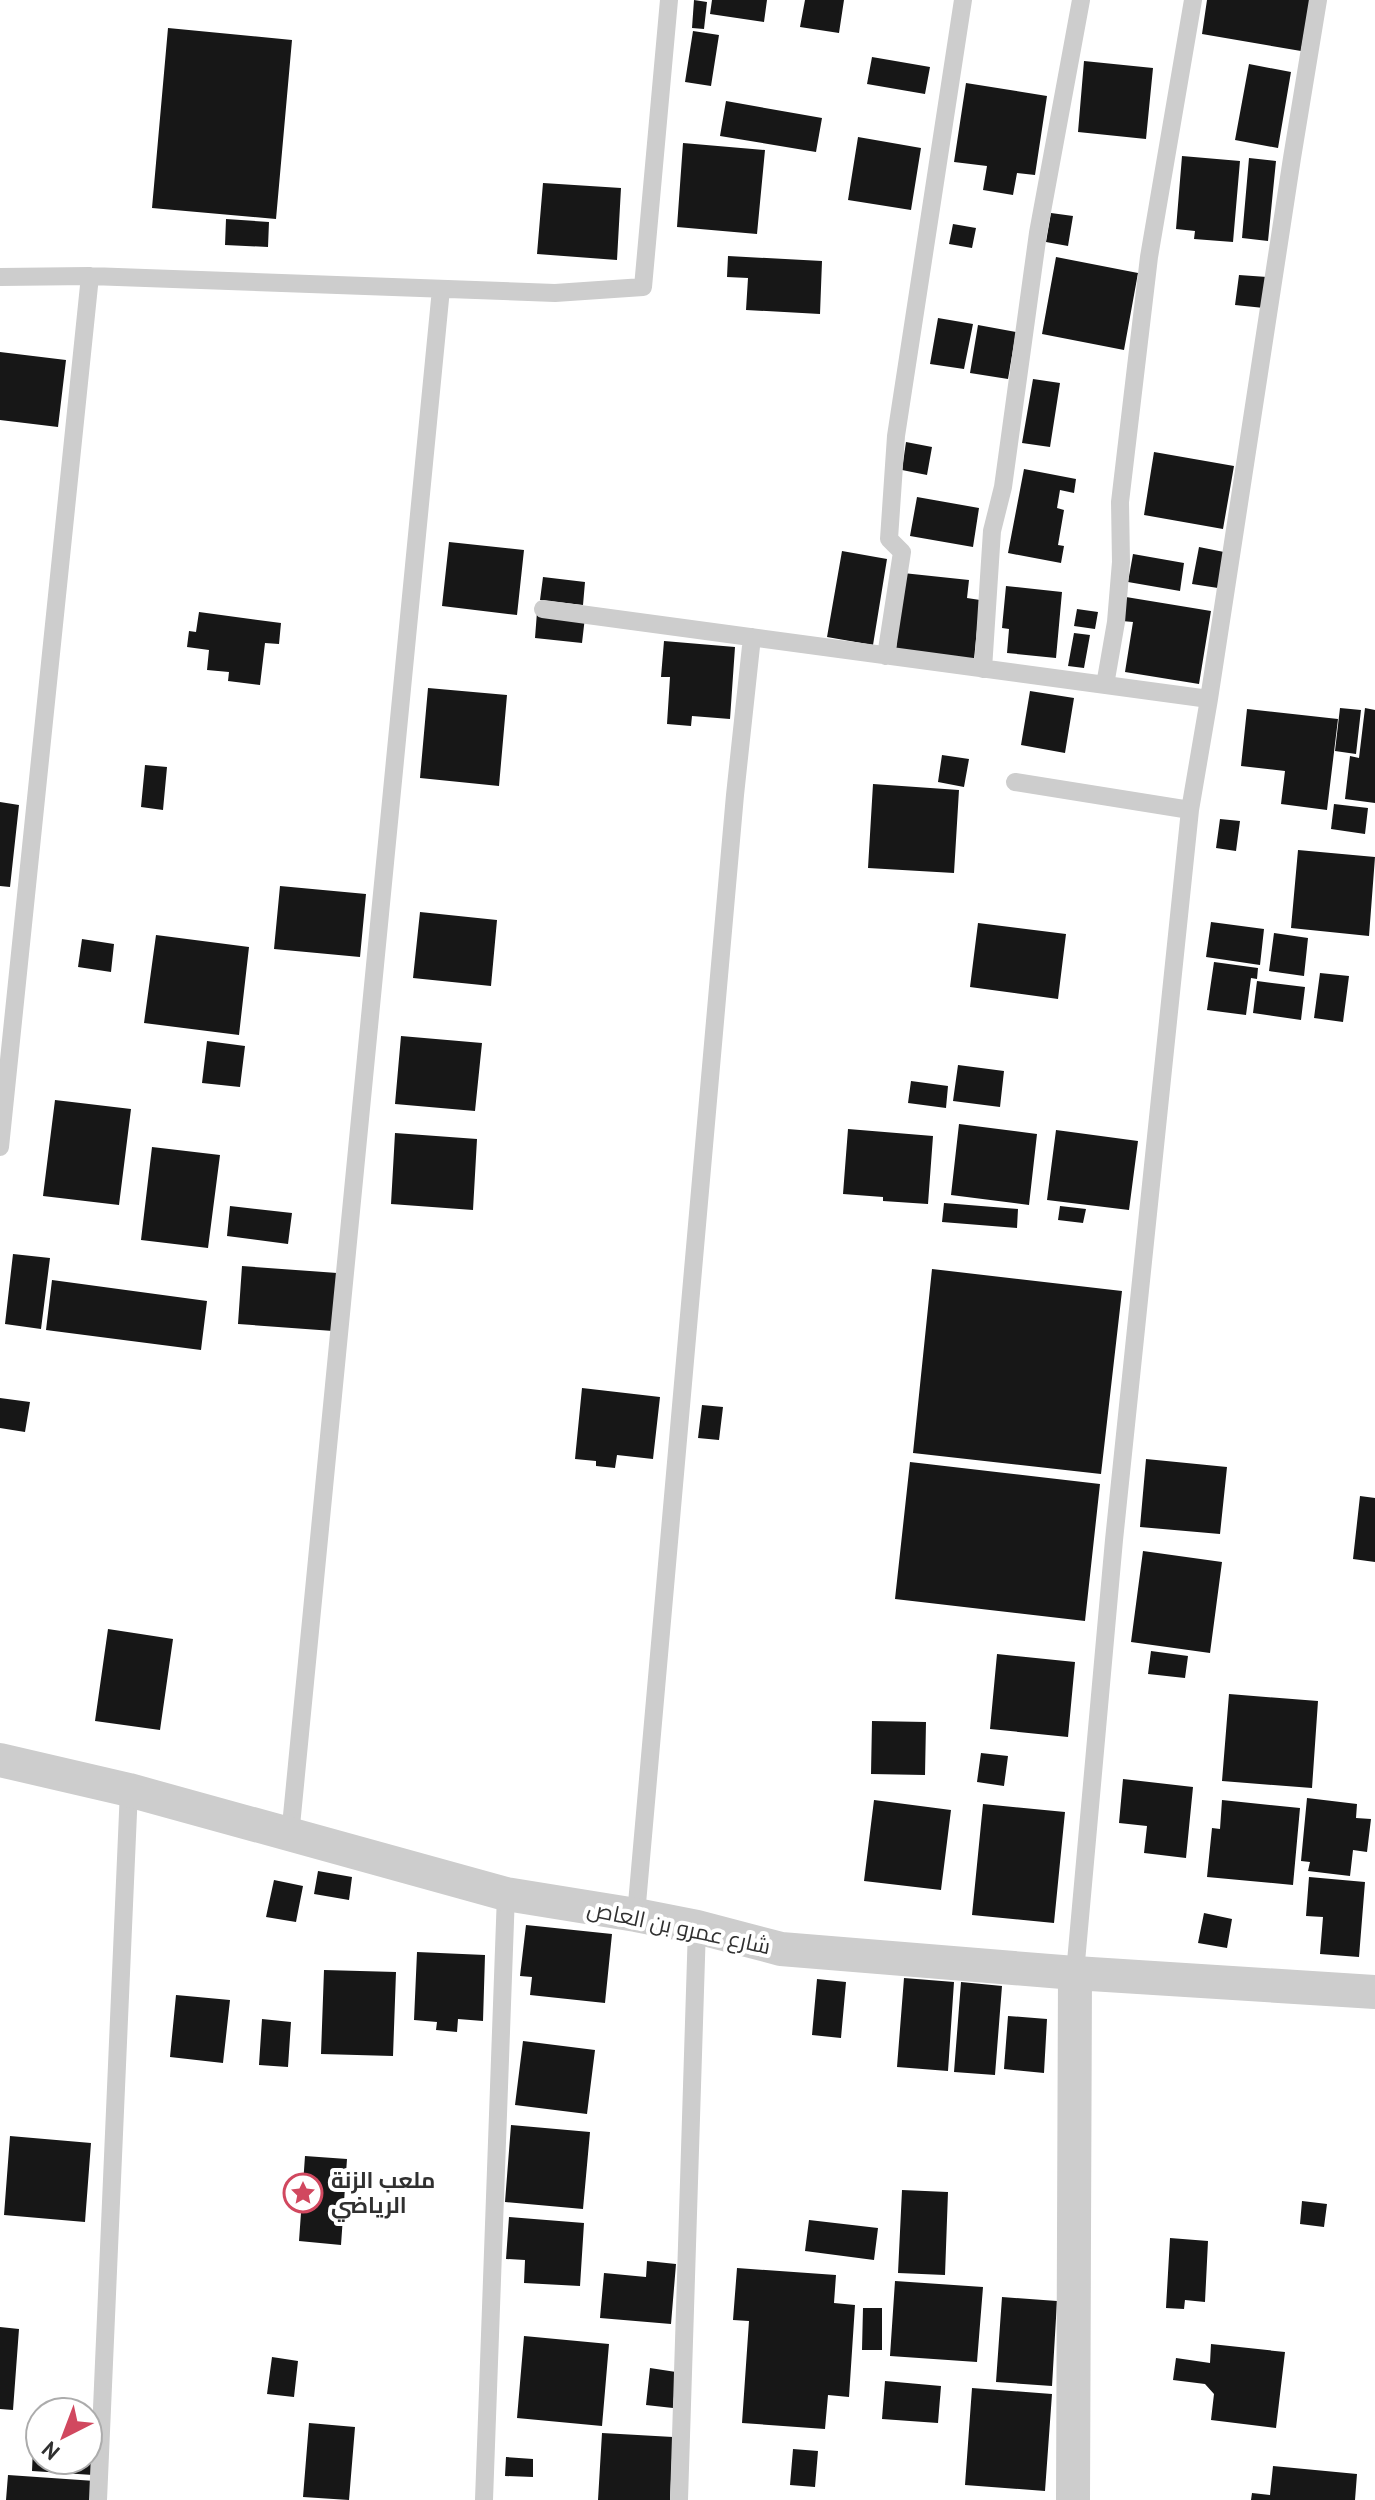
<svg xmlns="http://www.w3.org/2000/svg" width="1375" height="2500" font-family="'PT Sans',Cairo,sans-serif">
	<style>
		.building { fill: #171717 }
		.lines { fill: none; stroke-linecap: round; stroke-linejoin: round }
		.lane { stroke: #cdcdcd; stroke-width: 18 }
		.street { stroke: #cdcdcd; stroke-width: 34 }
		.labels { text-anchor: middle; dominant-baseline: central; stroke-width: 8; stroke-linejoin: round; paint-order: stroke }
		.street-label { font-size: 22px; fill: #303030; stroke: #fff }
		.poi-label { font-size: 22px; font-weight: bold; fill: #303030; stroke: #fff; text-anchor: start }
	</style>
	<rect width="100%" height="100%" fill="#fff"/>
	<path class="building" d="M694,0l13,2 -3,27 -12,-1z
		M712,0h55l-3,22 -54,-8z
		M805,0h39l-5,33 -39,-6z
		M1207,0h103l-9,51 -99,-17z
		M168,28l124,12 -16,179 -124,-11z
		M693,31l26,4 -8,51 -26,-4z
		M872,57l58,10 -5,27 -58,-10z
		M1084,61l69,7 -7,71 -68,-7z
		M1249,64l42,8 -13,76 -43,-8z
		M966,83l81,13 -12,79 -18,-2 -4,22 -30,-5 4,-24 -33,-4z
		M726,101l96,17 -6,34 -96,-16z
		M858,137l63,11 -10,62 -63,-10z
		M683,143l82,7 -8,84 -80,-7z
		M1182,156l58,5 -7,81 -39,-3 1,-8 -19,-2z
		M1249,158l27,3 -8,80 -26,-3z
		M543,183l78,5 -4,72 -80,-6z
		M1051,213l22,3 -5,30 -22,-4z
		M226,219l43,3 -1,25 -43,-2z
		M953,224l23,4 -4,20 -23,-4z
		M728,256l94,5 -2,53 -74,-4 2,-32 -21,-1z
		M1056,257l82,16 -14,77 -82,-16z
		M1239,275l28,2 -3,31 -29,-3z
		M938,318l35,6 -9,45 -34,-5z
		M978,325l38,7 -8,47 -38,-6z
		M0,352l66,8 -8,67 -58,-7z
		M1033,379l27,4 -10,64 -28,-4z
		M906,442l26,5 -5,28 -25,-5z
		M1154,452l80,14 -11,63 -79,-14z
		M1024,469l52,10 -2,14 -14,-3 -3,18 7,2 -6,35 6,1 -3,17 -53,-10z
		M917,497l62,11 -6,39 -63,-11z
		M449,542l75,8 -7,65 -75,-9z
		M1199,547l25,5 -6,36 -26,-4z
		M842,551l45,8 -14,86 -46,-8z
		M1133,554l51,9 -4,28 -52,-9z
		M903,573l66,7 -2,18 13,2 -6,59 -78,-9z
		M543,577l42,5 -2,23 -43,-5z
		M1006,586l56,6 -6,66 -49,-5 2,-24 -7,-1z
		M1126,597l85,14 -12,73 -74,-12 8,-50 -11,-1z
		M1077,609l21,3 -3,17 -21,-3z
		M199,612l82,11 -2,21 -14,-1 -5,42 -32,-4 1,-9 -22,-2 2,-20 -22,-3 2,-16 7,1z
		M537,612l48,5 -3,26 -47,-5z
		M1074,633l16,2 -6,33 -16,-2z
		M664,641l71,6 -5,72 -38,-3 -1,10 -24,-2 3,-47h-9z
		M428,688l79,7 -8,91 -79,-8z
		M1030,691l44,7 -9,55 -44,-8z
		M1340,708l21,2 -5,44 -21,-3z
		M1365,708l10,2v93l-30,-4 5,-43 9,2z
		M1247,709l91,10 -11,91 -46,-6 4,-33 -44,-5z
		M942,755l27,4 -5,28 -26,-5z
		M145,765l22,2 -4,43 -22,-3z
		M873,784l86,6 -5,83 -86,-5z
		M0,802l19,3 -9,82 -10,-1z
		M1334,804l34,4 -3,26 -34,-5z
		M1220,819l20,2 -4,30 -20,-3z
		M1298,850l77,7 -6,79 -78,-8z
		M280,886l86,8 -6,63 -86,-8z
		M420,912l77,8 -6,66 -78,-8z
		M1211,922l53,7 -4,36 -54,-8z
		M978,923l88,11 -8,65 -88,-12z
		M1274,933l34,5 -4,38 -35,-5z
		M156,935l93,12 -10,88 -95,-12z
		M82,939l32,5 -3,28 -33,-5z
		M1214,962l44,6 -1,11 -6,-1 -5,37 -39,-5z
		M1320,973l29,3 -6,46 -29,-4z
		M1257,981l48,6 -4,33 -48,-7z
		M401,1036l81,7 -7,68 -80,-7z
		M207,1041l38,5 -5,41 -38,-4z
		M958,1065l46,6 -4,36 -47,-6z
		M911,1081l37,5 -2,22 -38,-5z
		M55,1100l76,9 -12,96 -76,-9z
		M959,1124l78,10 -8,71 -78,-10z
		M848,1129l85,7 -5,68 -45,-3v-4l-40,-3z
		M1056,1130l82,11 -9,69 -82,-10z
		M395,1133l82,6 -4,71 -82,-6z
		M152,1147l68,8 -12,93 -67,-8z
		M944,1203l74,6 -1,19 -75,-6z
		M230,1206l62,7 -4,31 -61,-8z
		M1060,1206l26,3 -3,14 -25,-3z
		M13,1254l37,4 -9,71 -36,-5z
		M242,1266l95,7 -4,58 -95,-7z
		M932,1269l190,22 -21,183 -188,-21z
		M52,1280l155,21 -6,49 -155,-20z
		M582,1388l78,9 -7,62 -36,-4 -2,13 -19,-2v-5l-21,-2z
		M0,1398l30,4 -5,30 -25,-4z
		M702,1405l21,2 -4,33 -21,-2z
		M1146,1459l81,8 -7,67 -80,-7z
		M910,1462l190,22 -15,137 -190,-22z
		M1360,1496l15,2v64l-22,-3z
		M1143,1551l79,11 -12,91 -79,-11z
		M108,1629l65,10 -13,91 -65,-9z
		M1151,1651l37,5 -3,22 -37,-4z
		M997,1654l78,8 -7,75 -78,-8z
		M1229,1694l89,7 -6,87 -90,-7z
		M872,1721l54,1 -1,53 -54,-1z
		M981,1753l27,3 -4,30 -27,-4z
		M1123,1779l70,8 -7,71 -42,-5 3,-27 -28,-3z
		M1307,1798l50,6 -1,14 15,1 -4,33 -14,-2 -3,26 -42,-5 2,-9 -9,-1z
		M874,1800l77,10 -10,80 -77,-9z
		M1222,1800l78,8 -7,77 -86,-8 5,-49 8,1z
		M983,1804l82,8 -11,111 -82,-8z
		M318,1871l34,6 -3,23 -35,-6z
		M1309,1877l56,5 -6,75 -39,-3 3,-37 -17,-1z
		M274,1880l29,6 -7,36 -30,-5z
		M1204,1913l28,6 -5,29 -29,-5z
		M526,1925l86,9 -7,69 -75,-8 2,-18 -12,-1z
		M417,1952l68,3 -2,66 -25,-2 -1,13 -21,-2 1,-8 -23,-2z
		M324,1970l72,2 -3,84 -72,-2z
		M904,1978l50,4 -6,89 -51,-4z
		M817,1979l29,3 -5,56 -29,-3z
		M961,1982l41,4 -7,89 -41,-3z
		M176,1995l54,5 -7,63 -53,-6z
		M1008,2016l39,3 -3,54 -40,-4z
		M262,2019l29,3 -3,45 -29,-2z
		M523,2041l72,9 -8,64 -72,-9z
		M511,2125l79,7 -7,77 -78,-7z
		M10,2136l81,7 -6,79 -81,-7z
		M305,2156l42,3 -6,86 -42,-4z
		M902,2190l46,2 -3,83 -47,-2z
		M1302,2201l25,3 -3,23 -24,-3z
		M509,2217l75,6 -4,63 -56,-3 1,-23 -19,-1z
		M809,2220l69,8 -4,32 -69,-9z
		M1170,2238l38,3 -3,61 -20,-2 -1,9 -18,-1z
		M647,2261l29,3 -5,60 -71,-6 4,-45 42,4z
		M737,2268l99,7 -2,28 21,2 -6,92 -21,-2 -3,34 -83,-6 7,-102 -16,-1z
		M895,2281l88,6 -6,75 -87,-6z
		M1002,2297l55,4 -5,85 -56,-4z
		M863,2308h19v42h-20z
		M0,2327l19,2 -6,81 -13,-1z
		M524,2336l85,8 -7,82 -85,-8z
		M1211,2344l74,8 -9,76 -65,-8 3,-26 -9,-10 -32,-4 3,-22 34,5z
		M272,2357l26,4 -4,36 -27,-3z
		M650,2368l26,4 -3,36 -27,-3z
		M885,2381l56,5 -3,37 -56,-4z
		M972,2388l80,6 -7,97 -80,-6z
		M309,2423l46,4 -6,73 -46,-3z
		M34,2424l6,1v35h48v-32h8l-3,47 -61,-4z
		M602,2433l71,4 -3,63h-72z
		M793,2449l25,2 -3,36 -25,-2z
		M506,2457l27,2v18l-28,-1z
		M1273,2466l84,8 -2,26h-104l1,-7 18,2z
		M8,2475l87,6 -1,19h-88z"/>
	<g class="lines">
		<path class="lane" d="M0,277l90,-1 465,17 88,-6 26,-287
			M543,609l666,90 83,-541 26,-158
			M886,656l16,-104 -13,-13 7,-103 67,-436
			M983,669l9,-138 11,-44 35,-254 43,-233
			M1105,685l11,-63 5,-60 -1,-60 29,-245 44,-257
			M1015,782l175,28
			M0,1147l90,-871
			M290,1836l151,-1547
			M636,1915l99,-1120 17,-158
			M1075,1973l39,-433 76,-730 19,-111
			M98,2500l31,-710
			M484,2500l22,-606
			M679,2500l18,-573"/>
		<path class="street" d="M0,1760l129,30 377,104 130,21 61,12 84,22 294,24 300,19
			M1073,2500l2,-527"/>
	</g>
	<defs>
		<g id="sight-ring" transform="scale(2)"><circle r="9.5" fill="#fff" stroke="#d1485f" stroke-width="1.5"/><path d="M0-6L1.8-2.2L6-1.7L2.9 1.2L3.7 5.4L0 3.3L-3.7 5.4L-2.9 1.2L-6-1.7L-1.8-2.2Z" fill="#d1485f"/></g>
	</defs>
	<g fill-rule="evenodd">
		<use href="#sight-ring" x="303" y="2193"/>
	</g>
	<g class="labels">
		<g class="street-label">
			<text transform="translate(679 1927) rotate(12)">شارع عمرو بن العاص</text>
		</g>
		<g class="poi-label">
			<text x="331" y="2180">ملعب الزنة<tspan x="331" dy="25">الرياضي</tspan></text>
		</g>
	</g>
	<g transform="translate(64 2436) rotate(222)"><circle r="38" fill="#ffffff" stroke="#acacac" stroke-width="2"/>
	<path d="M0-6L14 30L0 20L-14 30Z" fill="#d1485f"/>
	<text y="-12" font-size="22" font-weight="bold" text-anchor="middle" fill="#303030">N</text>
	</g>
</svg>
